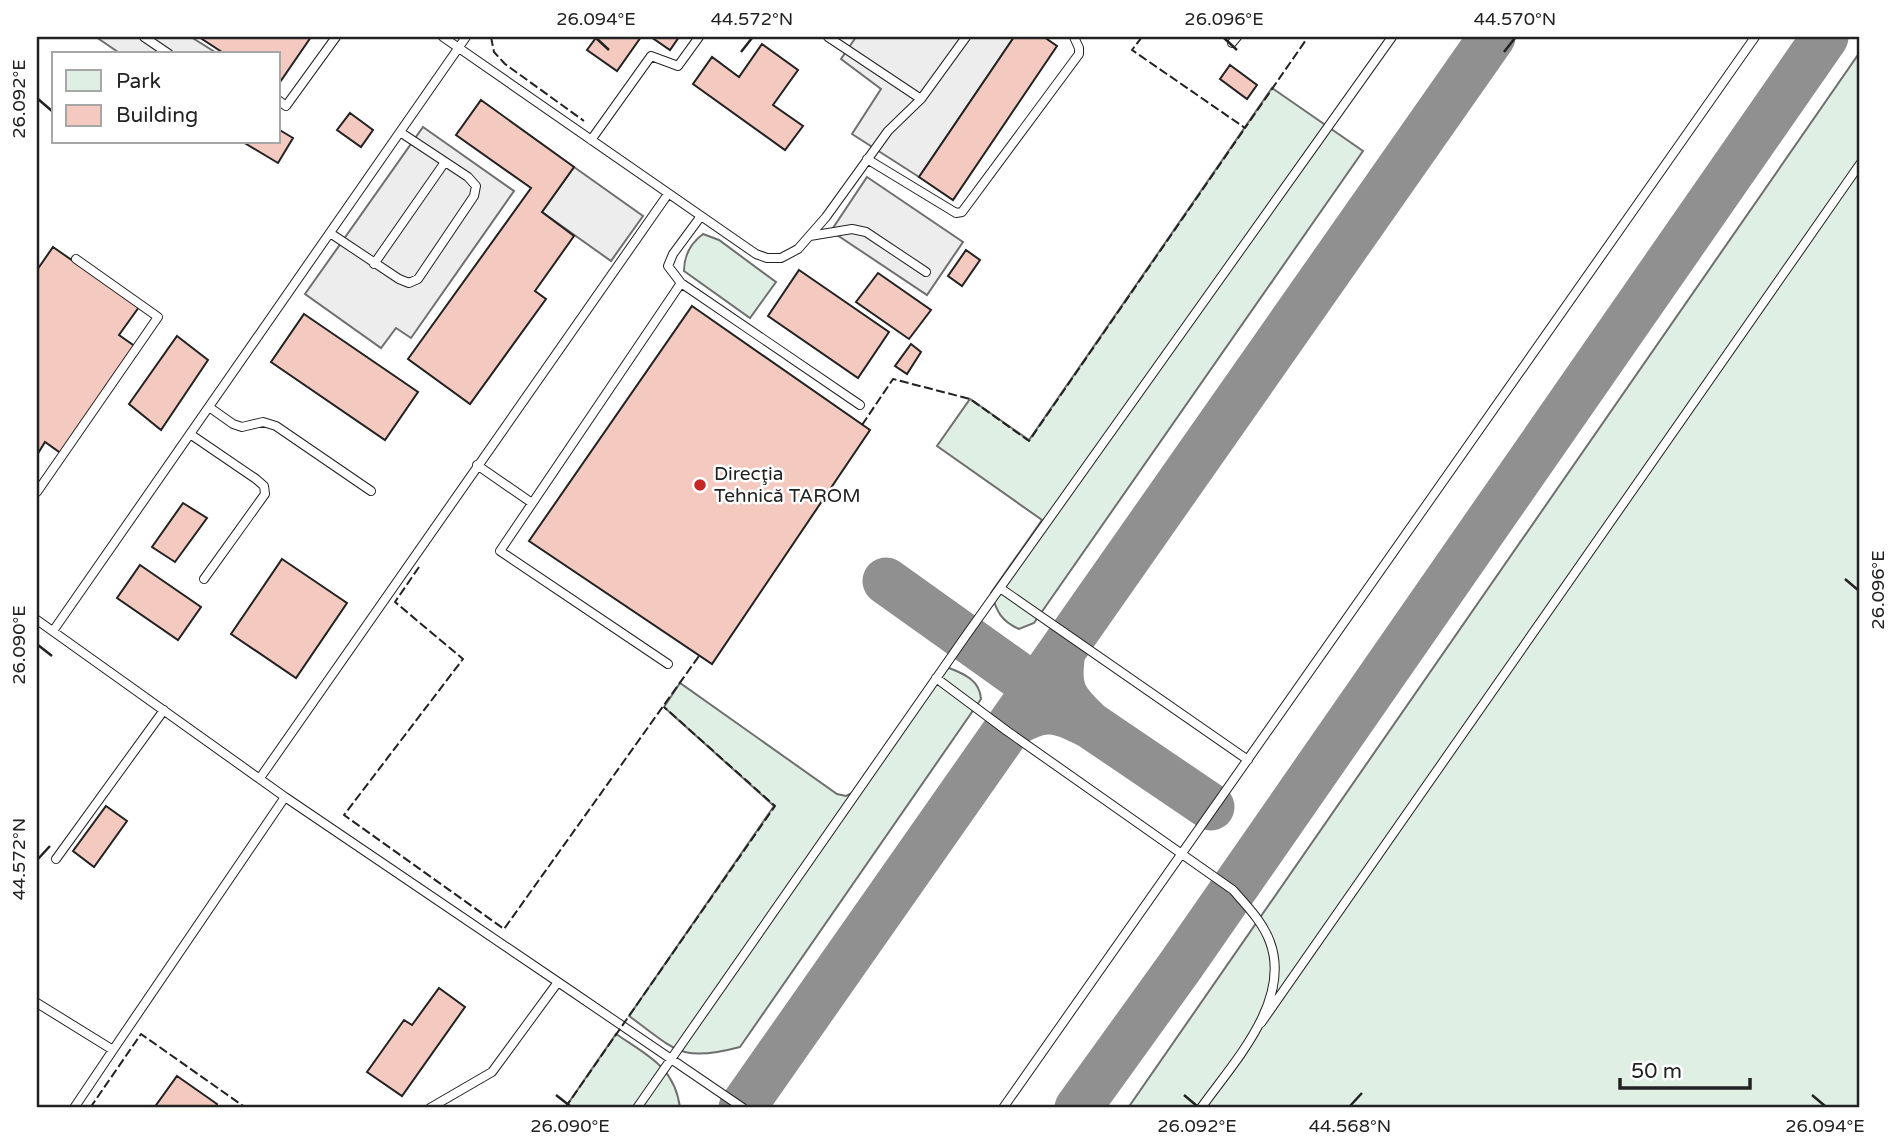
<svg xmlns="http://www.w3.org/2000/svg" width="1897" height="1145" font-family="'Varela Round',sans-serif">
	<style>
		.green { fill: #e0efe3; stroke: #6f6f6f; stroke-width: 2 }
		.parking { fill: #ededed; stroke: #6f6f6f; stroke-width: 2 }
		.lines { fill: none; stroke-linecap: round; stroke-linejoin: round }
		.taxiway { stroke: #909090; stroke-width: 47 }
		.building { fill: #f3c9c0; stroke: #222; stroke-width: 2 }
		.service-casing { stroke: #222; stroke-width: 10 }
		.service { stroke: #fff; stroke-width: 8 }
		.fence { stroke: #222; stroke-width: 2; stroke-dasharray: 9 3.5; stroke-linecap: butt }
		.ticks { fill: none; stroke: #222; stroke-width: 2.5 }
		.poi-dot { fill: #c62828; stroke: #fff; stroke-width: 2.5 }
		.labels { text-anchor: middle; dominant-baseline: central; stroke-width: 5; stroke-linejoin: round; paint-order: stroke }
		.poi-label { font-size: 19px; fill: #222; stroke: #fff; text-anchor: start }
		.neatline { fill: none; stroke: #222; stroke-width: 2.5 }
		.ticks-label { font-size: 18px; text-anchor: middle; fill: #222 }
	</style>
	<rect width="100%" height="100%" fill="#fff"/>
	<path class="green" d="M1860,52v1056h-732z
		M1272,88l91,63 -329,472 -15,6c-18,-8 -22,-17 -28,-36l51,-73 -105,-74 33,-47 59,41z
		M703,234l16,6 57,42 -26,36 -66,-47c0,-15 7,-28 19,-37z
		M949,668c16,6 31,13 32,31l-241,348c-60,16 -64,3 -111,-31l145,-210 -110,-99 16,-24 157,111 9,2 6,-3 88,-120z
		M616,1034c31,21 59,33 64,74h-115z"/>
	<path class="parking" d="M96,37h95l27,17h-97z
		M856,37h158l-95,140 -67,-43 29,-45 -40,-30z
		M423,127l91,64 -103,147 -15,-10 -15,20 -76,-54z
		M574,167l69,49 -32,45 -69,-49z
		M867,177l96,65 -36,53 -96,-64z"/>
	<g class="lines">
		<path class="taxiway" d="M886,581l150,107
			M1012,724c32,-20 47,-15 78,1 -27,-25 -34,-35 -28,-73
			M1090,725l121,82
			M742,1108l750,-1071
			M1078,1108l103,-143 644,-928"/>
	</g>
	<path class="building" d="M199,37h112l-33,48v-31h-53z
		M592,37h49l-24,34 -30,-21 8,-11z
		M651,37h28l-9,13z
		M1014,37h30l13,9 -104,154 -34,-23z
		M762,44l36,26 -25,35 30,21 -18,24 -92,-66 19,-27 27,20z
		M1230,65l27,20 -10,14 -27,-20z
		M481,100l93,67 -32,45 32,24 -39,55 11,8 -76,105 -62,-45 123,-171 -75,-53z
		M350,113l23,17 -12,17 -24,-17z
		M278,129l15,9 -15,25 -35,-21h35z
		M53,247l86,60 -20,28 17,12 -74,107 -17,-12 -8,13v-185z
		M966,250l14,10 -18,26 -14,-10z
		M799,270l90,62 -31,46 -90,-62z
		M878,273l53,37 -22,29 -53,-37z
		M692,306l178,124 -158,234 -183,-123z
		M304,314l114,78 -33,48 -114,-78z
		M177,336l31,24 -47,70 -32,-26z
		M911,344l10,8 -14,22 -12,-8z
		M183,503l24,15 -32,44 -23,-15z
		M282,559l65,44 -51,75 -65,-44z
		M140,565l61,42 -23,33 -61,-42z
		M106,806l21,15 -33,46 -21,-16z
		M439,988l26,19 -63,89 -35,-24 37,-52 8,5z
		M177,1076l40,28 -2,4h-61z"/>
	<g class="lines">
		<g class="service-casing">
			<path id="service" d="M144,37l25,17
				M443,37l313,217 11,4h14l17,-9 28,-32 62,-86 33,-32 45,-62
				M828,37l93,62
				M1232,43l5,-6
				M278,100l8,6 50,-69
				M591,140l60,-84 27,10 21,-29
				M867,159l89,54 6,-1 117,-158v-6l-5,-11
				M330,233l69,46 10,4 9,-4 56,-83 2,-10 -8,-9 -68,-45
				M810,236l42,-7 14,3 60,40
				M374,264l71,-102
				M681,283l-13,-17 5,-12 28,-38
				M209,407l24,17 9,3 21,-5 13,4 95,65
				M190,434l66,45 8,7 1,8 -61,85
				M477,465l55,38
				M37,492l121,-175 -82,-58
				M1000,588l248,172
				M37,620l248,177 273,185 -66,90 -62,36
				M53,631l413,-594
				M668,664l-168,-113 181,-268 179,122
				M936,678l71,53 226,159c13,15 30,32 37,52 22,59 -37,121 -69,166
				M260,778l408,-584
				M56,859l108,-149
				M558,982l185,126
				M37,1003l76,47 172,-253
				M1261,1023l599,-859
				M74,1108l39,-58
				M637,1108l328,-471 427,-600
				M1003,1108l752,-1071"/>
		</g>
		<use href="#service" class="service"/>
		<path class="fence" d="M491,37l3,15 11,12 79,57
			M1142,37l-10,13 113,78 63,-91
			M862,425l31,-46 77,20 59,42 216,-313
			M419,567l-24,35 68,57 -119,156 160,114 195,-273
			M90,1108l51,-74 105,74
			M565,1108l210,-302 -111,-99"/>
	</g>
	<path class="ticks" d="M596,38l13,12M1224,38l13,12M741,52l11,-14M1504,52l11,-14M38,99l14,12M1845,579l13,11M38,645l14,11M38,859l12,-13M556,1095l14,11M1184,1095l13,11M1812,1095l13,11M1350,1106l12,-13"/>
	<circle class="poi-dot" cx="700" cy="485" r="7"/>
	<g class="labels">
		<g class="poi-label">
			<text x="714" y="474">Direcţia<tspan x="714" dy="22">Tehnică TAROM</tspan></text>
		</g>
	</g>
	<rect width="1897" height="1145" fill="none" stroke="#ffffff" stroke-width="77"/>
	<rect x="52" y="52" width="228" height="91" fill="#ffffff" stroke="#a7a7a7" stroke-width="2"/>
	<rect x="66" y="70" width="35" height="21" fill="#e0efe3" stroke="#a7a7a7" stroke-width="2"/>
	<text x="116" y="88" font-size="21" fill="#222222">Park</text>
	<rect x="66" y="105" width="35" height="21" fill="#f3c9c0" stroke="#a7a7a7" stroke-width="2"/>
	<text x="116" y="122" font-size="21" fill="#222222">Building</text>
	<path d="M1620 1078v10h130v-10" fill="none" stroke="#222222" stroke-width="3.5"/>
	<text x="1631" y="1078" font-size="21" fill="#222222" stroke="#ffffff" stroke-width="5" paint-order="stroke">50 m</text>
	<rect x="38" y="38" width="1820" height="1068" class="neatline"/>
	<g class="ticks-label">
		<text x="596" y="25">26.094°E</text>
		<text x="752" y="25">44.572°N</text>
		<text x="1224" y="25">26.096°E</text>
		<text x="1515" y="25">44.570°N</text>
		<text transform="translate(19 99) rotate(-90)" y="6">26.092°E</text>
		<text transform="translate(1878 590) rotate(-90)" y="6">26.096°E</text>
		<text transform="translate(19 645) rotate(-90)" y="6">26.090°E</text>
		<text transform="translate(19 859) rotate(-90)" y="6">44.572°N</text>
		<text x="570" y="1132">26.090°E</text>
		<text x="1197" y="1132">26.092°E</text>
		<text x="1350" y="1132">44.568°N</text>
		<text x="1825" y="1132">26.094°E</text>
	</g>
</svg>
